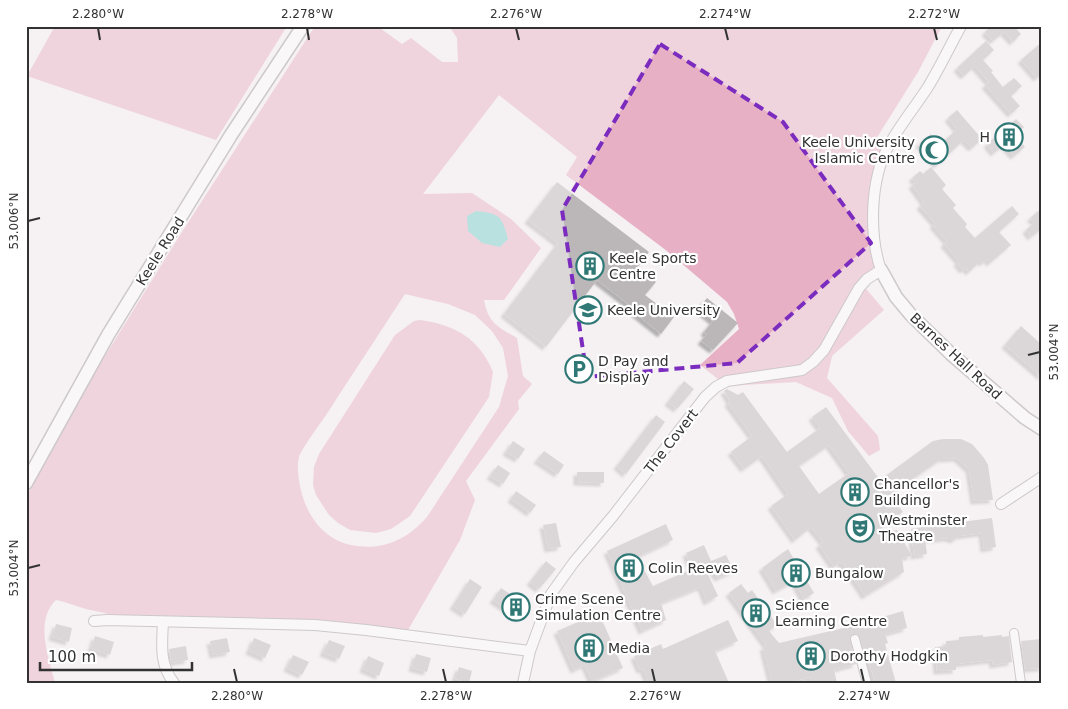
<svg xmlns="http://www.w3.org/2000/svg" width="1068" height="709" font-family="'DejaVu Sans',sans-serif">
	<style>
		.green { fill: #e7b0c4; fill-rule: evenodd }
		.water { fill: #70cfcb }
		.building { fill: #bbb7b9; fill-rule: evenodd; filter: url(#shadow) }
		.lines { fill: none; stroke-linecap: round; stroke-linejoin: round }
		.pedestrian-casing { stroke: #9c9899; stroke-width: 10 }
		.minor-casing { stroke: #9c9899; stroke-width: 12 }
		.tertiary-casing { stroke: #9c9899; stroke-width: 15 }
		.pedestrian { stroke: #fff; stroke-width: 8 }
		.minor { stroke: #fff; stroke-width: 10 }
		.tertiary { stroke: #fff; stroke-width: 12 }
		.marked { fill: none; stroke: #7b2cbf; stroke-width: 4; stroke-dasharray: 10 6; stroke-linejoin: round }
		.ticks { fill: none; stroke: #333232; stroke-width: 2 }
		.labels { text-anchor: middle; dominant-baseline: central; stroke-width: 4.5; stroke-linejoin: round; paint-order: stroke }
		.poi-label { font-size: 14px; fill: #333232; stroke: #fff; text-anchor: start }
		.street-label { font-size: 14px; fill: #333232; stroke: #fff }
		.neatline { fill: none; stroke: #333232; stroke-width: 2 }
		.ticks-label { font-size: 12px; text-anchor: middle; fill: #333232 }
	</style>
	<defs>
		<filter id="shadow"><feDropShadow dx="-3.5" dy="3.5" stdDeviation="1" flood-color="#0004"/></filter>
	</defs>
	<rect width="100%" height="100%" fill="#f5f1f3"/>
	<path class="green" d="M55,26h232l-71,114 -189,-64z
		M315,26h62l25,18 9,-6 31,24h16l-1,-24 -8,-12h493l-24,46 -42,67 12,9 -12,40 5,82 -19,14 22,26 -52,46 -5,22 51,58 2,14 -11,6 -21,-25 -16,-33 -36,-16 -69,4 -27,-21 39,-36 -5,-15 -7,-12 -60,-51 -101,-76 11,-18 -78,-62 -76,99 49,-1 39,26 30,29 -37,52h-20c4,23 14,27 33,38l6,38 9,8 -14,17 1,8 -53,72 9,19 -15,40 -52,90 -76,-9 -209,-4 -37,-8 -25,-8 -5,-1c-22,21 -7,58 -1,83h-29v-186l61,-112 93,-150zM405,294l43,10 27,11 17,16 11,17 5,28 -9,31 -72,110c-18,21 -42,33 -70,29 -35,-4 -54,-35 -58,-66 -1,-7 -2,-17 0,-23 4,-11 22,-34 29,-45 25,-39 51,-78 77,-118z
		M420,320c35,5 59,18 73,52l-4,25 -79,119 -19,13 -15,4 -26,-3 -12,-7 -9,-8 -13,-20 -3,-10 1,-18 5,-13 76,-119 19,-14z"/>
	<path class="water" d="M476,211c24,2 26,6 32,28l-8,8 -18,-4 -14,-12 -1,-15z"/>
	<path class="building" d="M991,26h23l7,8 -8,8 -9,-10 -11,9 -8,-9z
		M986,41l8,9 -11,10 10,11 -2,1 12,15 11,-9 8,8 -11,10 9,10 -9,8 -26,-29 4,-3 -14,-16 -11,10 -7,-8z
		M1042,42v32l-5,4 -16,-18z
		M957,110l25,29 -10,9 -8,-8 -27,25 -18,-21 12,-10 9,11 17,-16 -9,-11z
		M1016,119l8,8 -9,9 10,11 -11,9 -10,-11 -10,8 -7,-9z
		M931,167l15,18 -4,4 14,16 -3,3 14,16 -2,3 10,11 37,-32 7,8 -20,18 12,13 -21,18 -3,-4 -4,4 -2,-2 -12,11 -3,-4 -3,2 -6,-7 2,-2 -15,-17 3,-3 -14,-16 2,-2 -15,-17 4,-4 -12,-17 4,-3 -4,-4 8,-7 3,3z
		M557,182l92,70 -12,16 19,14 -11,13 29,22 -13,17 -35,-28 2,-2 -31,-24 -51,67 -42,-33 54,-71 -30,-23z
		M1042,208v22l-1,-1 -10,8 -5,-7 9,-8 -5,-4z
		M707,298l31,25 -25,27 -12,-9 6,-7 -3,-2 9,-11 -15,-12z
		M1021,326l21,19v32l-37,-32z
		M684,381l10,8 -17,20 -9,-7z
		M727,389l11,6 5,-3 44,60 33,-24 -8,-11 14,-10 54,73 53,-39 10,-2h18l11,5 12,14 4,7 5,35 -19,1 -5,-32 -12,-11 -16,1 -51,36 13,17 -28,21 22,-3 15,26 -10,2 2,14 -39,24 -21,-32 -1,1 -3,-3 -6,5 -15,-22 4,-3 -12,-15 -16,13 -24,-34 17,-12 -26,-38 -18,13 -13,-17 21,-16 -24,-33 2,-2 -6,-10zM829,445l20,28 -30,21 -20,-28z
		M656,415l9,7 -39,52 -9,-8z
		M513,441l12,8 -7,10 -12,-7z
		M544,451l20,14 -6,9 -21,-14z
		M498,465l12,8 -7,11 -13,-8z
		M577,472h27v11l-27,-1z
		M516,491l20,14 -6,8 -19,-14z
		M992,518l4,29 -12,2 -2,-16 -23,3 -5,4 -6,-2 -23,2 2,14 -13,2 -3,-27 50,-9v2z
		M556,523l5,24 -13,2 -5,-24z
		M666,524l7,16 -36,17 16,29 39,-17 -6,-16 18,-8 7,16 15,-6 8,16 -16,7 -10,-14 -4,2 14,30 -11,6 -6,-15 -40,16 5,17 -24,11 -35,-80z
		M788,549l26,44 -10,6 -10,-18 -18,10 -14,-23z
		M546,561l10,8 -17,20 -9,-7z
		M470,579l12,8 -17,27 -12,-8z
		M741,584l7,9 4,-3 25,35 -8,6 10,12 69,-16 55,-16 4,17 -22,6 3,9 -3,1 11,39h-21l-6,-22h-2l-7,-23 -4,-4 -5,1 -1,3 6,26 -22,6 3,13h-25l-2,-6 -22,6h-16l-9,-36 4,-1 -38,-53z
		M501,588l27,18 -8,12 -27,-18z
		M599,613l24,55 -31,13 -7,-16 -11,5 -17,-39z
		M728,620l10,21 -23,10 14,32h-80l-6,-14 -3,1 -6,-14 27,-12 2,5z
		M56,624l16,4 -3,14 -17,-5z
		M983,635v2l19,-2v2l7,-1 3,26 -19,3 -1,-5 -36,4v6l-19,1 -2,-24 11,-1v-5l13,-1v-3z
		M95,636l19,6 -4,13 -19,-6z
		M227,638l3,14 -17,3 -3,-14z
		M254,638l17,7 -6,13 -16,-7z
		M1042,639v29l-17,1 -4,-28z
		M329,640l16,6 -6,13 -16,-6z
		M186,646l2,14 -17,3 -2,-14z
		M416,654l15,4 -4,14 -15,-4z
		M293,655l16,7 -7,13 -15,-7z
		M368,656l16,7 -5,13 -16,-7z
		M459,667l13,4 -3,12 -14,-4z"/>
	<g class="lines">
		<g class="pedestrian-casing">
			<path id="pedestrian" d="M1014,633l7,50
				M855,639l12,44"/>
		</g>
		<g class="minor-casing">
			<path id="minor" d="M1001,504l41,-27
				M94,621l13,-1 208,5 51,5 164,21
				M163,622c-1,23 -4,42 11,61
				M523,683l7,-32 21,-57 23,-32 39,-46 92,-119 11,-10 11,-6 75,-11 11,-8 11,-12 35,-62 8,-9 14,-9c-12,-35 -11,-89 7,-123 11,-21 27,-40 40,-60 12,-20 22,-41 33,-61"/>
		</g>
		<g class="tertiary-casing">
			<path id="tertiary" d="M881,270l15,27 15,18 40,39 74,64 17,11
				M26,483l82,-148 123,-200 72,-109"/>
		</g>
		<use href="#pedestrian" class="pedestrian"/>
		<use href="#minor" class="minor"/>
		<use href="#tertiary" class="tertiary"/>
	</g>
	<path d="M0 0H1068V709H0ZM660,44l123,78 88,121 -134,120 -150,14 -25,-167z" fill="#f5f1f3" fill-opacity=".55" fill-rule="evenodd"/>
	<path class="marked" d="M660,44l123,78 88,121 -134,120 -150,14 -25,-167z"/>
	<path class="ticks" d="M98,28l2,12M307,28l2,12M516,28l3,12M725,28l3,12M934,28l3,12M28,221l12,-3M1028,355l12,-3M28,568l12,-3M234,669l3,13M443,669l3,13M652,669l3,13M861,669l3,13"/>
	<defs>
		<g id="building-ring" transform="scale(1.4375)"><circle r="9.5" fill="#fff" stroke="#2f7875" stroke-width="1.5"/><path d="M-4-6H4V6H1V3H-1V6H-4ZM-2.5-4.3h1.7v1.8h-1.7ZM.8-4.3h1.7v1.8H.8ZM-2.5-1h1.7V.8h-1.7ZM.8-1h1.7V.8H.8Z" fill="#2f7875"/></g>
		<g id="mosque-ring" transform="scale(1.4375)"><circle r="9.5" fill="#fff" stroke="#2f7875" stroke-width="1.5"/><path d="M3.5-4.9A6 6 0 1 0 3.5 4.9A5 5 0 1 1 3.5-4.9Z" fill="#2f7875"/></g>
		<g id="university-ring" transform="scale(1.4375)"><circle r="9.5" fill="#fff" stroke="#2f7875" stroke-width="1.5"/><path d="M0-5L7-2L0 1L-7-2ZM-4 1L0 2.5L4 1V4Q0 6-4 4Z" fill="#2f7875"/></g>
		<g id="parking-ring" transform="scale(1.4375)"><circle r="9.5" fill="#fff" stroke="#2f7875" stroke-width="1.5"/><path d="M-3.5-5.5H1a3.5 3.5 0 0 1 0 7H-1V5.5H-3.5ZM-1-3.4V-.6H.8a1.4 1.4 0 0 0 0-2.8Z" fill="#2f7875"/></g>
		<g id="theatre-ring" transform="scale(1.4375)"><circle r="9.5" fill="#fff" stroke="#2f7875" stroke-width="1.5"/><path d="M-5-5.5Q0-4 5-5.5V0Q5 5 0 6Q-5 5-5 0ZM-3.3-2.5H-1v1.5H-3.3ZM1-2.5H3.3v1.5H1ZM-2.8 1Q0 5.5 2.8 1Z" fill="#2f7875"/></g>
	</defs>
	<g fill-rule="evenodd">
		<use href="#building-ring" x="1009" y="137"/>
		<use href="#mosque-ring" x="934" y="150"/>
		<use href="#building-ring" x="590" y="266"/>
		<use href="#university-ring" x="588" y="310"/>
		<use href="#parking-ring" x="579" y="369"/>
		<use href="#building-ring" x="855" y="492"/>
		<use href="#theatre-ring" x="860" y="528"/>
		<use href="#building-ring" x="629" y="568"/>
		<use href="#building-ring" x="796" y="573"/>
		<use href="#building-ring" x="516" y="607"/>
		<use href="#building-ring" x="756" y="613"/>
		<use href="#building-ring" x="589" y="648"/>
		<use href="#building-ring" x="811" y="656"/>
	</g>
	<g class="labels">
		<g class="poi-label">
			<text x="990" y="137" text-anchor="end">H</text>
			<text x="915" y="142" text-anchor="end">Keele University<tspan x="915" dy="16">Islamic Centre</tspan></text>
			<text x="609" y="258">Keele Sports<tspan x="609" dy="16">Centre</tspan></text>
			<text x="607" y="310">Keele University</text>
			<text x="598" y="361">D Pay and<tspan x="598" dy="16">Display</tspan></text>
			<text x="874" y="484">Chancellor's<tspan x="874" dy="16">Building</tspan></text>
			<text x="879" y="520">Westminster<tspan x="879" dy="16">Theatre</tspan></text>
			<text x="648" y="568">Colin Reeves</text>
			<text x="815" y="573">Bungalow</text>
			<text x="535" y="599">Crime Scene<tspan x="535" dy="16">Simulation Centre</tspan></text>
			<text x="775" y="605">Science<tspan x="775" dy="16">Learning Centre</tspan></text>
			<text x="608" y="648">Media</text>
			<text x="830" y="656">Dorothy Hodgkin</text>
		</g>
		<g class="street-label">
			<text transform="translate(160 251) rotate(-58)">Keele Road</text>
			<text transform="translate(956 356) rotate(43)">Barnes Hall Road</text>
			<text transform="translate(671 441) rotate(-52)">The Covert</text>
		</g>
	</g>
	<rect width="1068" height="709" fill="none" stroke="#ffffff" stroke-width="55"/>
	<path d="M40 662v8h152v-8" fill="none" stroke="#333232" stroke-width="2.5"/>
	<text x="48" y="662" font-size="15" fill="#333232" stroke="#ffffff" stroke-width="4" paint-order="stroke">100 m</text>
	<rect x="28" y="28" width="1012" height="654" class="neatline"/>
	<g class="ticks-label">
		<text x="98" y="18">2.280°W</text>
		<text x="307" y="18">2.278°W</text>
		<text x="516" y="18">2.276°W</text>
		<text x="725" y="18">2.274°W</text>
		<text x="934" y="18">2.272°W</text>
		<text transform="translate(14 221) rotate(-90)" y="4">53.006°N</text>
		<text transform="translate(1054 352) rotate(-90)" y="4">53.004°N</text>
		<text transform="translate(14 568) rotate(-90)" y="4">53.004°N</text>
		<text x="237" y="700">2.280°W</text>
		<text x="446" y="700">2.278°W</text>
		<text x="655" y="700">2.276°W</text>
		<text x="864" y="700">2.274°W</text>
	</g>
</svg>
